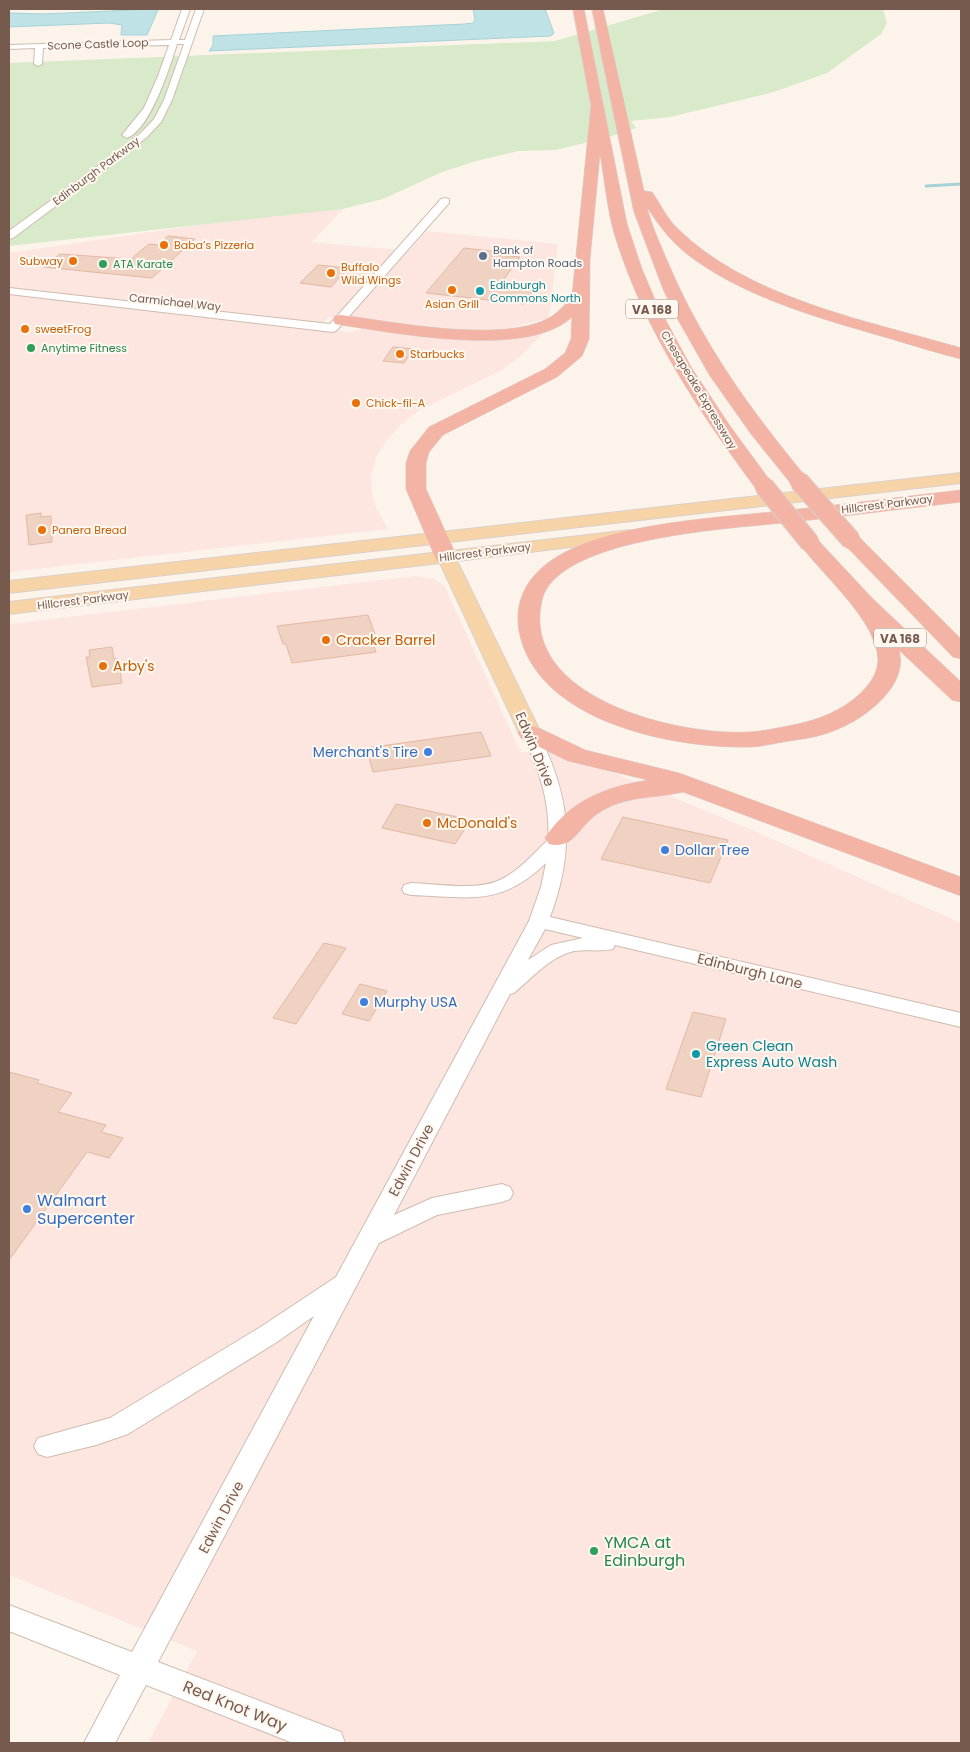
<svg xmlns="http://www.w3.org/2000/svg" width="970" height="1752" font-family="Poppins,sans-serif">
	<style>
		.commercial { fill: #fce6df }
		.green { fill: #d8eac9 }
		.water { fill: #bfe2e6; stroke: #a6d2d7 }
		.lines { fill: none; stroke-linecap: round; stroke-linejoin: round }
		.stream { stroke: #a6d2d7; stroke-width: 3 }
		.building { fill: #f0d2c3; stroke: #e3b8a4 }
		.minor-casing { stroke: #cebcb0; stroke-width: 2 }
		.major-casing { stroke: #d9d1cd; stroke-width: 2 }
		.highway-casing { stroke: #d9d1cd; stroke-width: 1 }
		.minor { fill: #fff; fill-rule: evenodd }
		.major { fill: #f7d4a7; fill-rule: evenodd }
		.highway { fill: #f3b4a5; fill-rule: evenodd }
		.highway-bridge-casing { stroke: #d9d1cd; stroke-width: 21; stroke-linecap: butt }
		.highway-bridge { stroke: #f3b4a5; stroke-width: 19 }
		.food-dot { fill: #e8710a; stroke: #fef8f1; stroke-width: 2 }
		.service-dot { fill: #5c6f8a; stroke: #fef8f1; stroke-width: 2 }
		.leisure-dot { fill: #2e9e5b; stroke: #fef8f1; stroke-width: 2 }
		.culture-dot { fill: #0f9aa8; stroke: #fef8f1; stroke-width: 2 }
		.shop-dot { fill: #3f7fe0; stroke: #fef8f1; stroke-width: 2 }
		.labels { text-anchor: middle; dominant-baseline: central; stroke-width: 4; stroke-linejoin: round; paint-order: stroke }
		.far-street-label { font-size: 11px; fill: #775a4e; stroke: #fef8f1 }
		.far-food-label { font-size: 11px; fill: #c56008; stroke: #fef8f1; text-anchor: start }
		.far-service-label { font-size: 11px; fill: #4e5e75; stroke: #fef8f1; text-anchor: start }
		.far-leisure-label { font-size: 11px; fill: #27864d; stroke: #fef8f1; text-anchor: start }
		.far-culture-label { font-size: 11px; fill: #0d838f; stroke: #fef8f1; text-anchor: start }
		.shield { fill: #fef8f1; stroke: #a0897f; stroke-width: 1 }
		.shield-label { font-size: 12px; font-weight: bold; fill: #775a4e }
		.food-label { font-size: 14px; fill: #c56008; stroke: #fef8f1; text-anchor: start }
		.street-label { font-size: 14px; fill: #775a4e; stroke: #fef8f1 }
		.shop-label { font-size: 14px; fill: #366cbe; stroke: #fef8f1; text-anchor: start }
		.culture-label { font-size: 14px; fill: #0d838f; stroke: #fef8f1; text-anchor: start }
		.near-shop-label { font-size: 16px; fill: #366cbe; stroke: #fef8f1; text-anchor: start }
		.near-leisure-label { font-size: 16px; fill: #27864d; stroke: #fef8f1; text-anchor: start }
		.near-street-label { font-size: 16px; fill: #775a4e; stroke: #fef8f1 }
	</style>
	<rect width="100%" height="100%" fill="#fcf4eb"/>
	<path class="commercial" d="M346,206l-34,36 97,9 17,-20 132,13 -9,74 -43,11 -35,2 -142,-14 -12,11 31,4 21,-4 77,9 101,-8 -25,26 -20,15 -84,41 -16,13 -15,16 -11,17 -5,20 1,18 5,15 11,19 -379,43v-319l285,-42z
		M415,576l18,3 11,6 77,168 42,-7 44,24 145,60 209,93v820h-805l-7,-2 48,-90 -188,-76v-951z"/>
	<path class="green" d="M664,9h219l4,14 -6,11 -54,39 -53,19 -104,25 -39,4 5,7 -34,11 -47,11 -36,1 -43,10 -34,11 -59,27 -41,10 -333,37v-183l546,-22z"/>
	<path class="water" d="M154,9l4,1 -11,25h-26l1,-10 -13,-2 -100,4v-14l35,1z
		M473,9h72l9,24 -3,3 -342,15 4,-6v-9l251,-12 9,-1 2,-3z"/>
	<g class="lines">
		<path class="stream" d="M926,186l35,-2"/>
	</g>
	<path class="building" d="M168,236l27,3 -43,39 -109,-11 17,-13 71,5 18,-15 9,1z
		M464,248l35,4 -2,3 23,2 -21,29 35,3 -10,15 -98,-11z
		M318,265l29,3h1l-17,19 -31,-4z
		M393,347l21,2 -10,14 -21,-2z
		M41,513v4l10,-1 1,26 -23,3 -3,-30z
		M368,615l7,19 -5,1 6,17 -84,11 -6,-19h-3l-6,-18z
		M112,647l2,12h4l4,24 -30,4 -6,-30h4l-1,-7z
		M481,732l10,24 -118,16 -7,-24z
		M396,804l57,12 17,5 -15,23 -73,-16z
		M623,817l105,23 -18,43 -109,-24z
		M324,943l22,5 -50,76 -23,-6z
		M360,984l27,7 -18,30 -27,-7z
		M693,1012l33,7 -25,78 -35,-8z
		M9,1072l30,8 -2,3 35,10 -14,19 48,13 -5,7 22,6 -14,20 -22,-6 -78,108z"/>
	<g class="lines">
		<g class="minor-casing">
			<path id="minor" d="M182,9h8l-11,31h6l11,-31h8l-32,91 -11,22 -14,15 -20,16 -114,85 -4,1v-8l112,-82 20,-16 13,-14 10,-19 20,-56h-7c-7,23 -27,86 -50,94l-5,-3 22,-27 14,-32 11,-31 -126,3 -1,16 -4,2 -4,-2 1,-16 -26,1v-4l162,-5z
				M445,198l4,1v4l-112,127 -4,2 -324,-38v-6l321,36 111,-125z
				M530,728l6,1 2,4c33,64 37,117 12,184l411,96v14l-346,-82 -2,4c-13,3 -26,0 -39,2 -23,5 -42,27 -60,42l-4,1 -116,221 38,-17 70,-14 8,3 3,6 -3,6 -8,3 -65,13 -58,28 -221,419 183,70 4,11h-52l-147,-58 -31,58h-31l36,-68 -111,-44v-26l123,47 182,-336 -37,26 -149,92 -32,11 -49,12 -9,-3 -4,-8 4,-8 72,-20 149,-90 77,-51 193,-356 12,-34 5,-24c-46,44 -76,34 -135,32l-7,-2 -2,-4 2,-4 7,-2c26,1 66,8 89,-3 19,-9 33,-26 48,-40 3,-38 -10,-73 -26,-107l2,-4zM545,929l38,9 -32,7 -23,15z"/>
		</g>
		<g class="major-casing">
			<path id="major" d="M961,473v10l-952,110v-12z
				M630,530l6,1 3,4 -3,4 -179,22 84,172 -3,5 -8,1 -8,-1 -3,-5 -79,-170 -431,51v-12z"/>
		</g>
		<g class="highway-casing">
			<path id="highway" d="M573,9h11l43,215 15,45 14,33 35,65 39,59 44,60 -3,4 -7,2 -7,-2c-58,-78 -113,-160 -142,-254 -8,-26 -10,-55 -15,-82l-10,105 -1,80 -7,17 -25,21 -114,58 -14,17 -3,11v26l31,68 -3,5 -8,1 -8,-1 -3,-5 -29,-68v-26l4,-12 19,-24 116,-58 20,-16 6,-14 1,-22c-44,42 -175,16 -231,8l-6,-1 -2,-4 2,-4 6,-1c53,7 158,28 206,4 10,-5 18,-14 25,-23l19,-190z
				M592,9h11l41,182 8,1c8,11 14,25 24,35 72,72 190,93 285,121v11c-24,-6 -49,-14 -73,-21 -66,-19 -136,-38 -193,-78 -20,-14 -35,-32 -48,-53 5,20 14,39 22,58 34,79 82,146 137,212l3,4 -3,4 -7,2 -7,-2 -41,-51 -41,-58 -33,-58 -14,-29 -29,-77z
				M961,490v12c-56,7 -112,13 -168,20 -54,6 -235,14 -251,78 -23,98 136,136 206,132 12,0 23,-3 35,-5 27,-5 49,-11 71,-28 12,-10 23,-22 24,-38 1,-39 -57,-87 -79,-118l4,-4 7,-2 7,2 55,59 89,84v20l-9,-2 -53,-50c10,35 -32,67 -61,79 -13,6 -28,9 -42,11 -18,2 -36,8 -54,7 -75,0 -206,-27 -223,-116 -5,-30 8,-54 33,-71 54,-37 164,-42 229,-49 60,-6 120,-14 180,-21z
				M851,534l7,2 103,103v20l-8,-2 -109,-113 -4,-4 4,-4z
				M530,726l9,2 46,22 94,23 282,104v19l-278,-104c-30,7 -59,3 -86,22 -19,13 -23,36 -48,30l-4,-6c24,-37 60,-51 103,-58l-80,-19 -47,-23 -3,-5 3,-5z"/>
		</g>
		<use href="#minor" class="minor"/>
		<use href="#major" class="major"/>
		<use href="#highway" class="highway"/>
		<g class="highway-bridge-casing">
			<path id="highway-bridge" d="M799,481l52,59
				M764,486l46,57"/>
		</g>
		<use href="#highway-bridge" class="highway-bridge"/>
	</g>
	<g class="food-dot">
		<circle cx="164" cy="245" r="5"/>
		<circle cx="73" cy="261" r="5"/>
		<circle cx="331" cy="273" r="5"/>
		<circle cx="452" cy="290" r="5"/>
		<circle cx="25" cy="329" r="5"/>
		<circle cx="400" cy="354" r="5"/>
		<circle cx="356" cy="403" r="5"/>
		<circle cx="42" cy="530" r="5"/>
		<circle cx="326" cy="640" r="5"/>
		<circle cx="103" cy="666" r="5"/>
		<circle cx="427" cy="823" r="5"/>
	</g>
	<circle class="service-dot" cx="483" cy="256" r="5"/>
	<g class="leisure-dot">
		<circle cx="103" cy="264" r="5"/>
		<circle cx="31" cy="348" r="5"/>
		<circle cx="594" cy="1551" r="5"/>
	</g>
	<g class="culture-dot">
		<circle cx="480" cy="291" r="5"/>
		<circle cx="696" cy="1054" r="5"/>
	</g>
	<g class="shop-dot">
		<circle cx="428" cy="752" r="5"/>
		<circle cx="665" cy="850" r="5"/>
		<circle cx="364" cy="1002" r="5"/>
		<circle cx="27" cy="1209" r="5"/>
	</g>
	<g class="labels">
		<g class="far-street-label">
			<text transform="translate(98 44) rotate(-2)">Scone Castle Loop</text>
			<text transform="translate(96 171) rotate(-37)">Edinburgh Parkway</text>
			<text transform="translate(175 302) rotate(6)">Carmichael Way</text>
			<text transform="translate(699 390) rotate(59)">Chesapeake Expressway</text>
			<text transform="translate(887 504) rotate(-7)">Hillcrest Parkway</text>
			<text transform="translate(485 552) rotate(-7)">Hillcrest Parkway</text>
			<text transform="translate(83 600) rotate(-7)">Hillcrest Parkway</text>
		</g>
		<g class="far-food-label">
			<text x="174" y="245">Baba’s Pizzeria</text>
			<text x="63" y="261" text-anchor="end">Subway</text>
			<text x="341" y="267">Buffalo<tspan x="341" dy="13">Wild Wings</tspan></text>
			<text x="452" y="304" text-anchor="middle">Asian Grill</text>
			<text x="35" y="329">sweetFrog</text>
			<text x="410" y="354">Starbucks</text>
			<text x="366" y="403">Chick-fil-A</text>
			<text x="52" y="530">Panera Bread</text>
		</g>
		<g class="far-service-label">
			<text x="493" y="250">Bank of<tspan x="493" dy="13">Hampton Roads</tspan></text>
		</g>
		<g class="far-leisure-label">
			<text x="113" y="264">ATA Karate</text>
			<text x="41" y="348">Anytime Fitness</text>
		</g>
		<g class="far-culture-label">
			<text x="490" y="285">Edinburgh<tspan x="490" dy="13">Commons North</tspan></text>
		</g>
		<g class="shield">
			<rect x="626" y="299.5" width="52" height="19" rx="4"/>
			<rect x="874" y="628.5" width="52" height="19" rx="4"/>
		</g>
		<g class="shield-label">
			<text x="652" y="309">VA 168</text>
			<text x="900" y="638">VA 168</text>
		</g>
		<g class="food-label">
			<text x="336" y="640">Cracker Barrel</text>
			<text x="113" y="666">Arby's</text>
			<text x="437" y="823">McDonald's</text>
		</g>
		<g class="street-label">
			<text transform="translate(535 749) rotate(67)">Edwin Drive</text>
			<text transform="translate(750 971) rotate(14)">Edinburgh Lane</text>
			<text transform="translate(411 1160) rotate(-62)">Edwin Drive</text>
			<text transform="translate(221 1517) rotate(-62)">Edwin Drive</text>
		</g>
		<g class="shop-label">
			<text x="418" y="752" text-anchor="end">Merchant's Tire</text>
			<text x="675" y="850">Dollar Tree</text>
			<text x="374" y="1002">Murphy USA</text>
		</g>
		<g class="culture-label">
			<text x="706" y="1046">Green Clean<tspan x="706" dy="16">Express Auto Wash</tspan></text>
		</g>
		<g class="near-shop-label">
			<text x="37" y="1200">Walmart<tspan x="37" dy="18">Supercenter</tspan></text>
		</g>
		<g class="near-leisure-label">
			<text x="604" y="1542">YMCA at<tspan x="604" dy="18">Edinburgh</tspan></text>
		</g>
		<g class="near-street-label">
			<text transform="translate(235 1706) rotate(22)">Red Knot Way</text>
		</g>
	</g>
	<rect width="970" height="1752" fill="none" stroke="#775a4e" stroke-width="20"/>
</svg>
